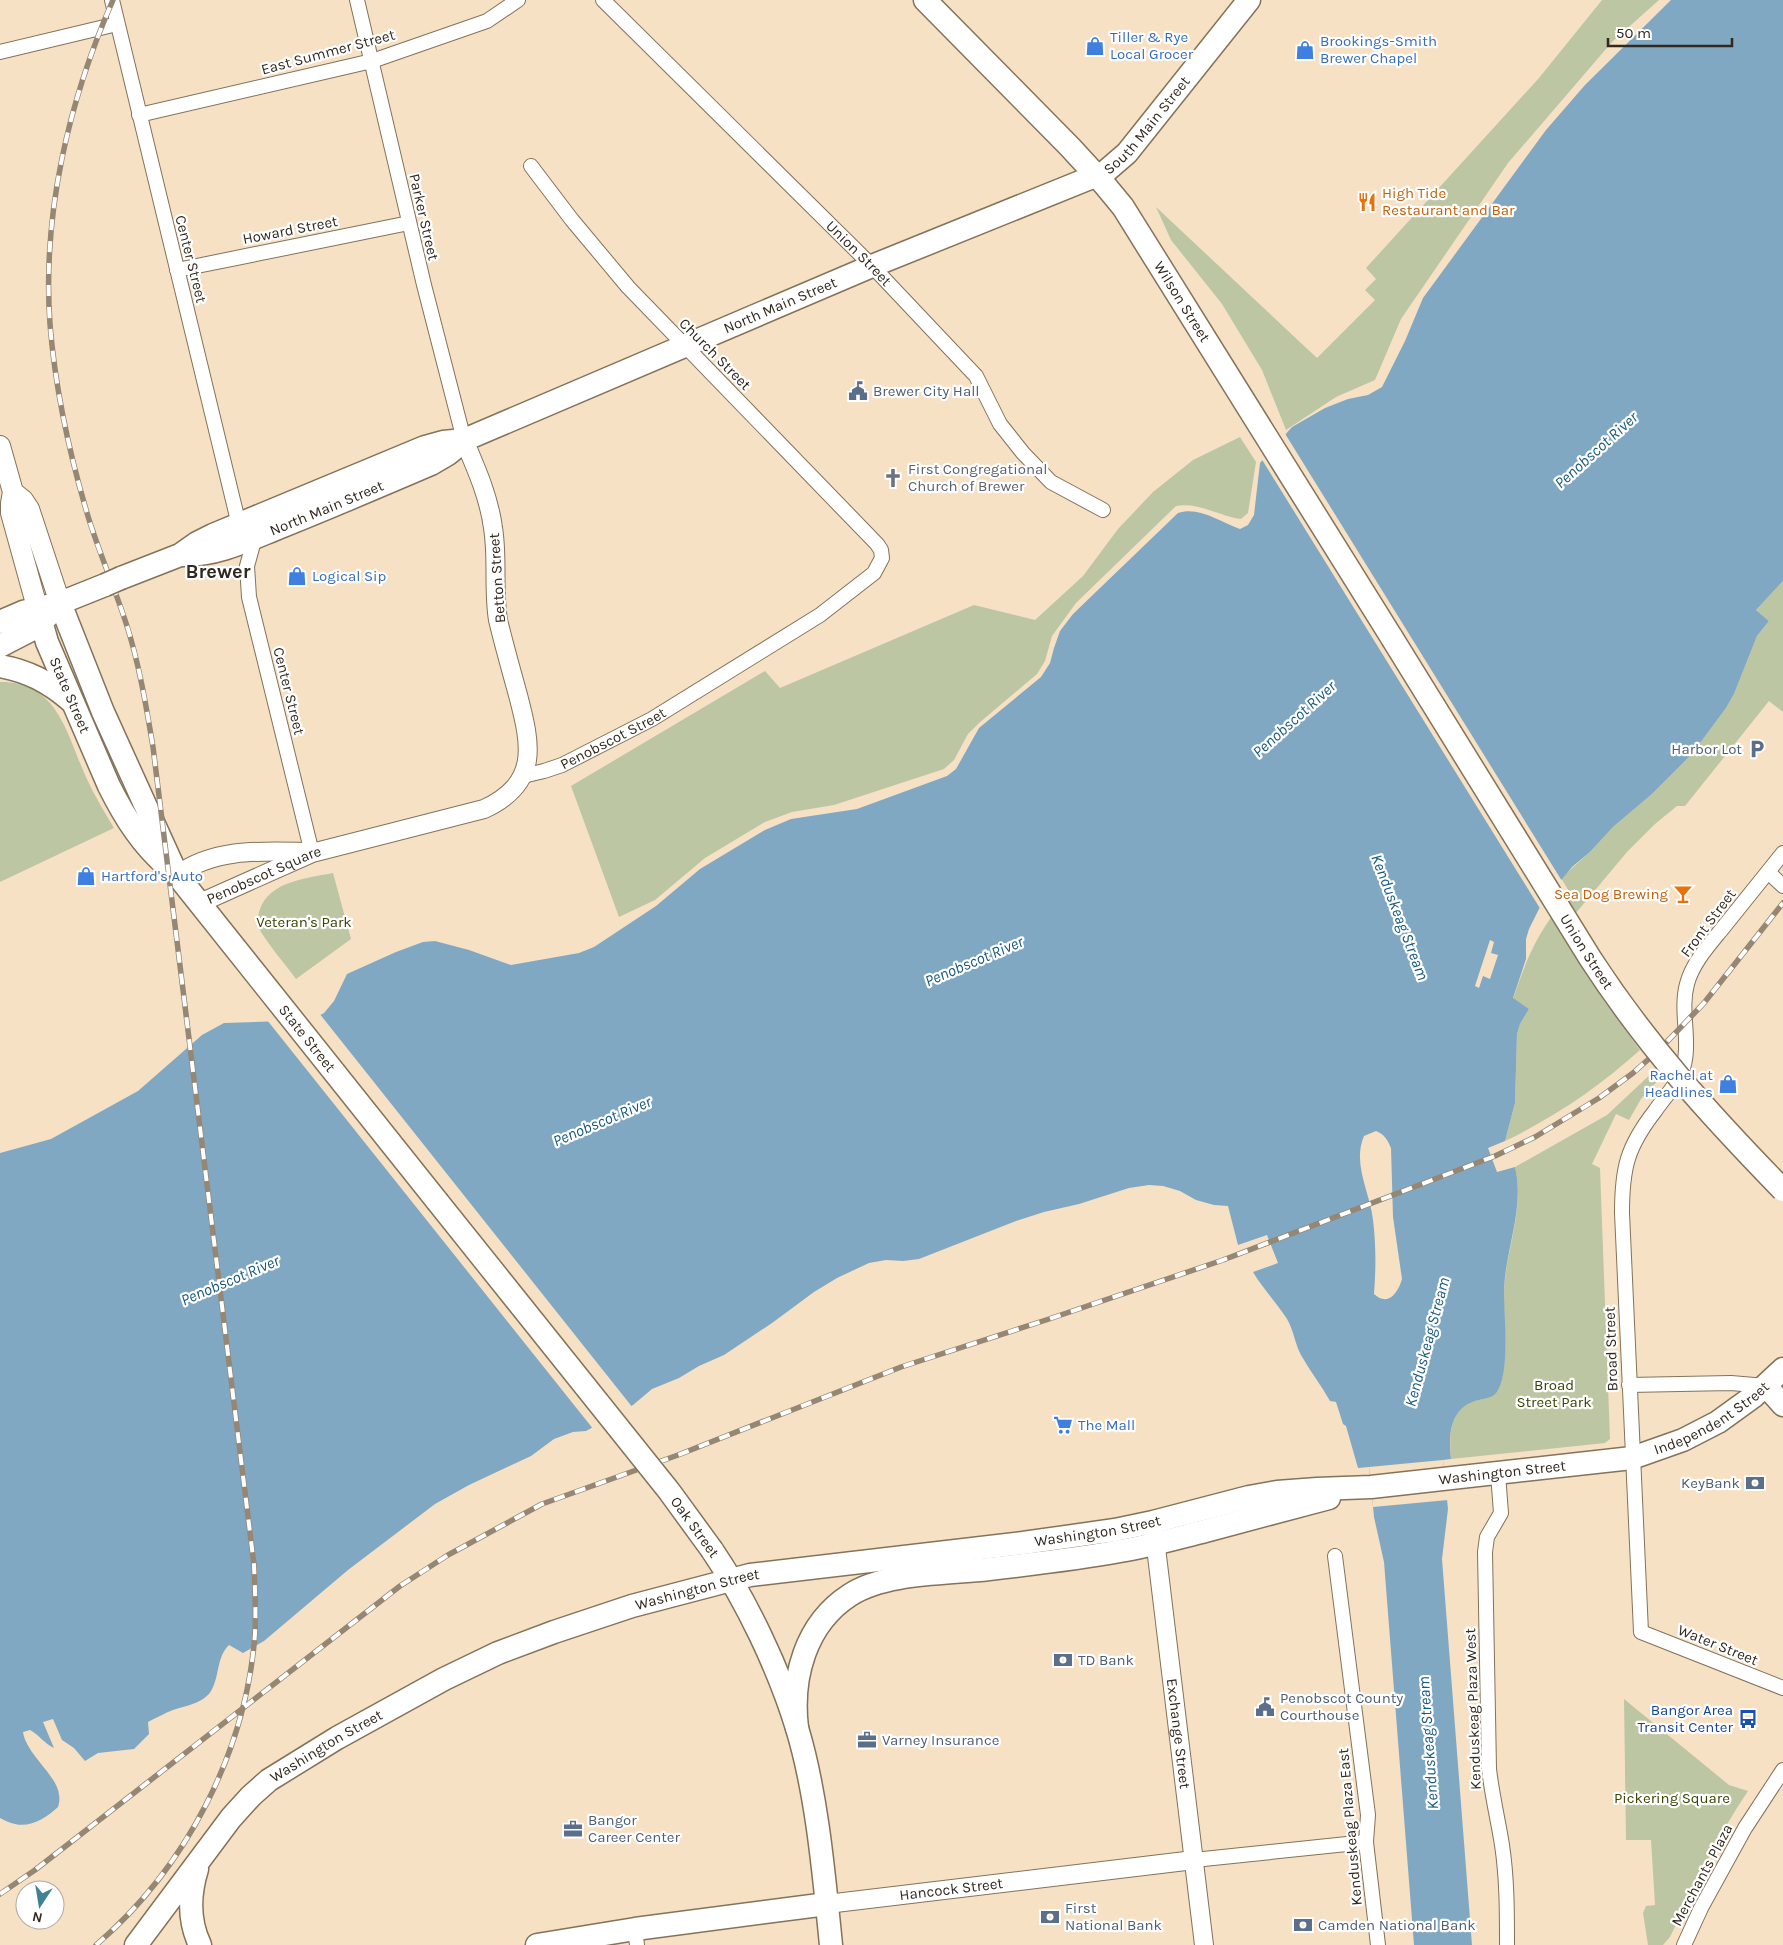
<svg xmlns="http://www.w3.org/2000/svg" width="1783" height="1945" font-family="Karla,sans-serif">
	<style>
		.green { fill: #bdc6a3 }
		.water { fill: #81a8c2; fill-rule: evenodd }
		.pier { fill: #f6e1c5 }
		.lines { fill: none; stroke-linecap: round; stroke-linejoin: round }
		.minor-casing { stroke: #847259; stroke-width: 16 }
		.tertiary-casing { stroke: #847259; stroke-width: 20 }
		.secondary-casing { stroke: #847259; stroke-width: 22 }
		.primary-casing { stroke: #847259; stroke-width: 25 }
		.minor { stroke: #fff; stroke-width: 14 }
		.tertiary { stroke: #fff; stroke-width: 18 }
		.secondary { stroke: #fff; stroke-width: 20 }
		.primary { stroke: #fff; stroke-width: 22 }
		.rail-casing { stroke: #958774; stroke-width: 5.5 }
		.rail { stroke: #fff; stroke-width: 4; stroke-dasharray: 11; stroke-linecap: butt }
		.primary-bridge-casing { stroke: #847259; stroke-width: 25; stroke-linecap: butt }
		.primary-bridge { stroke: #fff; stroke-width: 22 }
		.labels { text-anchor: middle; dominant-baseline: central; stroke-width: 4.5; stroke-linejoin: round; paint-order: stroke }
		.shop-label { font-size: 15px; fill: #366cbe; stroke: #fff; text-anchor: start }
		.street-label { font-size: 15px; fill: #31291f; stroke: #fff }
		.food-label { font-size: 15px; fill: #c56008; stroke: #fff; text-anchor: start }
		.service-label { font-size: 15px; fill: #4e5e75; stroke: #fff; text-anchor: start }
		.worship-label { font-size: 15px; fill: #5b616d; stroke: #fff; text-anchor: start }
		.park-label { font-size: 15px; fill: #384300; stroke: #fff }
		.transit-label { font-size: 15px; fill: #164399; stroke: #fff; text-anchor: end }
		.water-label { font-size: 16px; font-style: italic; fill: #185a7e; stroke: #fff }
		.district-label { font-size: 20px; font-weight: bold; fill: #31291f; stroke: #fff }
	</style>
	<rect width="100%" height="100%" fill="#f6e1c5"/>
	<path class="green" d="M1602,0h57l-47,42 -104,121 -107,156 -26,61 -39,17 -50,33 -24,-60 -40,-66 -51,-64 -15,-33 161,151 58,-58 -10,-10 11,-11 -10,-11 173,-190z
		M1240,437l16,25 -8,51 -7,6c-23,-3 -41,-17 -65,-13l-100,97 -24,33 -7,25 -8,13 -58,49 -11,11 -14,26 -10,9 -110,36 -42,7 -27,10 -60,36 -50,42 -36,17 -48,-131 194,-115 15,17 194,-83 61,15 48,-44 35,-47 35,-37 40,-32z
		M1783,581v131l-14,-11 -84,105h-8l-22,18 -28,28 -67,80 45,70 35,48c-41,37 -85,67 -135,91l10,-38 2,-69 3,-10 9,-15 -16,-10c15,-45 26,-69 57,-106l-9,-15 29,-26 23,-25 39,-33 40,-40 34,-46 8,-14 23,-58 12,-15 -13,-11z
		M0,682c58,-1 67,53 86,95 8,18 18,34 28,51l-114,54z
		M333,873l18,66 -55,40c-11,-15 -25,-31 -35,-47 -4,-7 -4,-15 -1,-23 10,-28 48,-31 73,-36z
		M1671,1055l4,4 -15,14 2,3 -21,23 -12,21 -13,-6 -24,50 8,4 10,271 -5,4 -154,16c-2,-21 -2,-47 20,-57 10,-3 16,-3 23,-11 3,-2 6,-5 7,-9 8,-26 2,-63 3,-91 2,-42 21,-82 11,-124l92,-52z
		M1624,1699l105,86 19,6c-31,45 -54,97 -78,146l-7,8h-15l-5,-32 3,-7 9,-1 -4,-65h-25z"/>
	<path class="water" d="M1671,0h112v581l-27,29 13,11 -12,15 -23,58 -8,14 -34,46 -40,40 -39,33 -23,25 -18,15 -30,36 -13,26 -3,10v20l-13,39 16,11 -9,15 -3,10 -2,69 -10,38 -17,7 9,24 18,-5c10,42 -10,82 -11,125 0,25 6,77 -6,98 -4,8 -12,8 -19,10 -29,6 -31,35 -28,59l-8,1 5,49 -6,50 30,386h-58l-30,-383 -10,-45 -5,-50 -11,1 -12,-42 -3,-2 -7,-22 -6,-1c-9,-16 -20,-30 -29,-46 -6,-11 -7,-24 -14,-36 -10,-16 -24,-30 -34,-47l25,-9 -11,-28 -29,10 -10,-39 -14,-1 -18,-5 -16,-9 -17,-5 -14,-1 -20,3 -50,16 -35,8 -28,9 -97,38 -16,2 -17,-1 -17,3 -32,15 -23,14 -42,31 -48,32 -25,11 -20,12 -27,11 -19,16 -47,26 -13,1 -19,7 -23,17 -62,29 -34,19 -87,66 -84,71 -21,12 -14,-8c-13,13 -9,31 -18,46 -7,12 -26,15 -38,19 -8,3 -17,8 -25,12l1,12 -15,15 -36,4 -13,8 -11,-13 -12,-8 -9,-21 -10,3 11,26c-9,-4 -15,-13 -24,-18l-7,2c3,22 35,44 36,63 1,4 0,9 -1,12 -11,10 -27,21 -43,17 -5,-1 -11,-4 -15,-6v-665l51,-14 87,-48 64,-56 22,-12 87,-3 13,-7 10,-12 13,-27 49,-22 27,-10 12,-1 34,9 42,15 68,-12 15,-6 62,-41 44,-37 65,-39 26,-11 66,-10 90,-33 9,-7 23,-41 62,-51 9,-14 4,-15 6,-17 13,-17 105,-101c21,-7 42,9 62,16l8,-4 6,-10 6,-52 32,-36 33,-19 23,-9 20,-4 14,-8 23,-46 18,-43 123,-168 39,-45zM1376,1131c9,4 11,8 15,17l2,69 9,62c-4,14 -14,28 -28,15 2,-25 2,-50 -1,-74 -3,-28 -21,-56 -9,-84z"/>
	<path class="pier" d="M1284,432l278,449 -21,29 -280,-452z
		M1490,940l4,2 -3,11 7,2 -8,24 -7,-3 -4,12 -4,-2z
		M319,1013l314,395 -39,22 -327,-410 43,-2z
		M1443,1460l5,40 -75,7 -4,-40z"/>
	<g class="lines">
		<g class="minor-casing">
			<g id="minor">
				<path d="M112,0l127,525"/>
				<path d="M357,0l67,285 40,155"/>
				<path id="s1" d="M603,0l269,266 104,110 24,48 23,29 28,29 52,28"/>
				<path d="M0,52l117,-28"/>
				<path d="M139,115l233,-54 115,-40 31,-21"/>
				<path d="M177,270l232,-47"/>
				<path d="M255,537l-8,29 2,31 63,256"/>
				<path id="s2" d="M523,776l21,-5 18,-6 90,-46 168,-104 54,-42 8,-15 -1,-8 -4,-6 -249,-257 -56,-67 -41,-54"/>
				<path d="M1783,853c-19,24 -38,47 -57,71 -14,18 -33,37 -39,60 -8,29 6,61 -6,90 -6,13 -18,25 -26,37 -28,36 -33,57 -33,102l19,419 142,56"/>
				<path d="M1768,872l15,14"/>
				<path d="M1629,1385l102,-2 35,3"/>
				<path d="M1498,1474l3,39 -14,24 -2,15 4,217c3,26 9,51 13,76 5,33 5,67 5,100"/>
				<path d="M1335,1556l33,259 -2,27 12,103"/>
				<path d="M1194,1860l172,-18"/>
				<path d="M635,1929l2,16"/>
				<path d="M1684,1945l17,-37 44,-80 38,-58"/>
			</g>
		</g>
		<g class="tertiary-casing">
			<g id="tertiary">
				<path d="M177,875c38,-27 84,-24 129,-23"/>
				<path id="s3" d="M200,903l112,-50 172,-44c56,-26 47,-64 34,-114 -7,-25 -14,-50 -20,-75 -5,-31 0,-62 -5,-92 -4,-31 -17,-60 -29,-88"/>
				<path id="s4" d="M1154,1531l50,414"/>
				<path id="s5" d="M827,1904l367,-44"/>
			</g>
		</g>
		<g class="secondary-casing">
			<path id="secondary" d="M0,446l13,46 -2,11v10l26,94
				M13,492l10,8 6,9 31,94"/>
		</g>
		<g class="primary-casing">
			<g id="primary">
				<path id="s6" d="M925,0l145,147 34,37 19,23 269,431"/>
				<path id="s7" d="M181,555c37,1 69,-16 102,-29 50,-20 99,-41 148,-62l17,-10 16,-13"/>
				<path id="s8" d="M121,578l59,-23 17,-12 16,-8 212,-88 18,-5 21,-2 408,-174 233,-94 22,-19 122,-153"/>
				<path id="s9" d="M60,603l43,109 74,163 260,326"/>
				<path id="s10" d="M37,607l10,35 62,144c16,32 33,59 60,82"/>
				<path d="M0,622l23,-10 37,-9 45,-18"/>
				<path d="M0,646l31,-16 20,-17"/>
				<path d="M0,666c28,5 49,16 71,35"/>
				<path d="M1766,1386l17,19"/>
				<path d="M712,1550c34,50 67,119 85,178 20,66 27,147 34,217"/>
				<path d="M797,1728c-6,-50 8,-104 53,-133 35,-23 98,-21 139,-26 44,-5 88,-10 131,-18 29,-5 57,-13 85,-20 41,-11 82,-22 124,-33"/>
				<path d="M197,1869c-8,26 -9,51 3,76"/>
				<path id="s11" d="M136,1945l95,-127 20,-22 18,-16 68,-42 107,-59 54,-26 56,-21 78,-26 118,-31 273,-32 92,-13 38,-8 96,-25 28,-5 40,-3 54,-2 261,-29 51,-18 35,-18 36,-26 29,-27"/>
				<path d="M537,1945l98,-16 192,-25"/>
			</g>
		</g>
		<use href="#minor" class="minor"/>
		<use href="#tertiary" class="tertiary"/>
		<use href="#secondary" class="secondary"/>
		<use href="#primary" class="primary"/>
		<g class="rail-casing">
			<path id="rail" d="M0,1894l35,-24 365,-284 48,-31 94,-51 136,-49 223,-88 145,-47 177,-60 272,-104 40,-19 64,-39 34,-25 27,-24 44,-46 79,-100
				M96,1945c90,-77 150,-193 159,-311 1,-23 0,-46 -1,-69l-101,-818c-7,-42 -14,-84 -27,-124 -12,-37 -28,-73 -39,-110 -18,-61 -32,-126 -37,-189 -8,-110 19,-224 63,-324"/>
		</g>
		<use href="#rail" class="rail"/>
		<g class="primary-bridge-casing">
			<g id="primary-bridge">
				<path d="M105,585l16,-7"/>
				<path id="s12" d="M1392,638l198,320c57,88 120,157 193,232"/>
				<path d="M437,1201l232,290 43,59"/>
			</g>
		</g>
		<use href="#primary-bridge" class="primary-bridge"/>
	</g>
	<defs>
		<g id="shop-bare" transform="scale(1.5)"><path d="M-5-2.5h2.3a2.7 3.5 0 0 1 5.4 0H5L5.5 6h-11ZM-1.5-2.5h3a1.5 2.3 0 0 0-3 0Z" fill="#3f7fe0" stroke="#fff" stroke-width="2.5" paint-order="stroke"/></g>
		<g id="restaurant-bare" transform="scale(1.5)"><path d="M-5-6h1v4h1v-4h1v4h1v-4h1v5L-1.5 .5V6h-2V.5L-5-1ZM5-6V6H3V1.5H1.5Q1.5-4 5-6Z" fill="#e8710a" stroke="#fff" stroke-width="2.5" paint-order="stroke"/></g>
		<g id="civic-bare" transform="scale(1.5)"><path d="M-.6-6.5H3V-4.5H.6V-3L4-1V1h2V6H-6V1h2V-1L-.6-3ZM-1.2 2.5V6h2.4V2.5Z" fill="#5c6f8a" stroke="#fff" stroke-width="2.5" paint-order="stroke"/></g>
		<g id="church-bare" transform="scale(1.5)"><path d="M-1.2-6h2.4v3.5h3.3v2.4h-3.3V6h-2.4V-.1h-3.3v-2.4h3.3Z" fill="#6b7280" stroke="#fff" stroke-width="2.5" paint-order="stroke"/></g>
		<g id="parking-bare" transform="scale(1.5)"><path d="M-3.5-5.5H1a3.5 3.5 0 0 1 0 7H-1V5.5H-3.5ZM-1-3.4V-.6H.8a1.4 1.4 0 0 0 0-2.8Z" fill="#5c6f8a" stroke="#fff" stroke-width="2.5" paint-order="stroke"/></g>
		<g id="bar-bare" transform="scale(1.5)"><path d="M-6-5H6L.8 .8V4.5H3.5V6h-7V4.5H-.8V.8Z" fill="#e8710a" stroke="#fff" stroke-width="2.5" paint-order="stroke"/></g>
		<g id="supermarket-bare" transform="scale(1.5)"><path d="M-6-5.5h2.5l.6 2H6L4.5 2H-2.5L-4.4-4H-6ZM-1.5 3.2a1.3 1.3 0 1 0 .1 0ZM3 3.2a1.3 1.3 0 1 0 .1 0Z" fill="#3f7fe0" stroke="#fff" stroke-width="2.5" paint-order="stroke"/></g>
		<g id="bank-bare" transform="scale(1.5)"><path d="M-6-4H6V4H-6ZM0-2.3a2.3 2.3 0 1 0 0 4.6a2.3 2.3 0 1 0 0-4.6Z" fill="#5c6f8a" stroke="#fff" stroke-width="2.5" paint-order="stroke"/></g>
		<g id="bus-bare" transform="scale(1.5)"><path d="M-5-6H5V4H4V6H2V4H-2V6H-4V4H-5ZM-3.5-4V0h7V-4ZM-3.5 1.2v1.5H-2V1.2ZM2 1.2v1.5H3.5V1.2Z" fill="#1a4fb4" stroke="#fff" stroke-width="2.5" paint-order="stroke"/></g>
		<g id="office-bare" transform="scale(1.5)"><path d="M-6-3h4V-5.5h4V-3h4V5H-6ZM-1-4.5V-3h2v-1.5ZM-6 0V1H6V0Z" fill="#5c6f8a" stroke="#fff" stroke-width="2.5" paint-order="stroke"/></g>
	</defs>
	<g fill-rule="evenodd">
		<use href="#shop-bare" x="1095" y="46"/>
		<use href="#shop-bare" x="1305" y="50"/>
		<use href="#restaurant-bare" x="1367" y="202"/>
		<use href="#civic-bare" x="858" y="391"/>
		<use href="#church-bare" x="893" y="478"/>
		<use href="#shop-bare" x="297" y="576"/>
		<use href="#parking-bare" x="1757" y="749"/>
		<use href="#shop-bare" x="86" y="876"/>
		<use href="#bar-bare" x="1683" y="894"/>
		<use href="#shop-bare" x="1728" y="1084"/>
		<use href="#supermarket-bare" x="1063" y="1425"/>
		<use href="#bank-bare" x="1755" y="1483"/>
		<use href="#bank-bare" x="1063" y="1660"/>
		<use href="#civic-bare" x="1265" y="1707"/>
		<use href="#bus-bare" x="1748" y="1719"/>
		<use href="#office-bare" x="867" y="1740"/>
		<use href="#office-bare" x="573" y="1829"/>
		<use href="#bank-bare" x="1050" y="1917"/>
		<use href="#bank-bare" x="1303" y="1925"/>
	</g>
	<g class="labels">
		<g class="shop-label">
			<text x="1110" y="37">Tiller &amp; Rye<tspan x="1110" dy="17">Local Grocer</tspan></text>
			<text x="1320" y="41">Brookings-Smith<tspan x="1320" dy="17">Brewer Chapel</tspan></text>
			<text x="312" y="576">Logical Sip</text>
			<text x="101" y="876">Hartford's Auto</text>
			<text x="1713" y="1075" text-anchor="end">Rachel at<tspan x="1713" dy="17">Headlines</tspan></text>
			<text x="1078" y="1425">The Mall</text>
		</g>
		<g class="street-label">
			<text transform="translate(328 52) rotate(-15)">East Summer Street</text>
			<text stroke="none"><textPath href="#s8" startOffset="1129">South Main Street</textPath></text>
			<text transform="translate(424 217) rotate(77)">Parker Street</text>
			<text transform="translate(290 230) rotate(-11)">Howard Street</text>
			<text stroke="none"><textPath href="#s1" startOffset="360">Union Street</textPath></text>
			<text transform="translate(191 259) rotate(76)">Center Street</text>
			<text stroke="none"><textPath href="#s6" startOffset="398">Wilson Street</textPath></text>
			<text stroke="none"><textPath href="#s8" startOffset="715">North Main Street</textPath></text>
			<text transform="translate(715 354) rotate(45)">Church Street</text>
			<text stroke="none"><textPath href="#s7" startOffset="154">North Main Street</textPath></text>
			<text transform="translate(497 578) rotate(-94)">Betton Street</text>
			<text transform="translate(289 691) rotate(76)">Center Street</text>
			<text stroke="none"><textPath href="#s10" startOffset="94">State Street</textPath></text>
			<text stroke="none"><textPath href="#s2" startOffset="98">Penobscot Street</textPath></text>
			<text stroke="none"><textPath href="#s3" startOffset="70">Penobscot Square</textPath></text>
			<text transform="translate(1708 923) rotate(-53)">Front Street</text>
			<text stroke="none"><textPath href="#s12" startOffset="369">Union Street</textPath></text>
			<text stroke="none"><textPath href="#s9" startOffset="505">State Street</textPath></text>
			<text transform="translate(1611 1349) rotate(-92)">Broad Street</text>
			<text stroke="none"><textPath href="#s11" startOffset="1719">Independent Street</textPath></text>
			<text stroke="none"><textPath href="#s11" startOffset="1499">Washington Street</textPath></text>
			<text transform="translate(695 1527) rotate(54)">Oak Street</text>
			<text stroke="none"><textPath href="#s11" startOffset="1089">Washington Street</textPath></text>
			<text stroke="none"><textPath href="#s11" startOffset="684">Washington Street</textPath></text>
			<text transform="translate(1718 1645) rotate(22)">Water Street</text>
			<text transform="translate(1473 1709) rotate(-92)">Kenduskeag Plaza West</text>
			<text stroke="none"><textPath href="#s4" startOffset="204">Exchange Street</textPath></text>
			<text stroke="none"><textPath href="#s11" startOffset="279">Washington Street</textPath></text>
			<text transform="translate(1350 1827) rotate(-95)">Kenduskeag Plaza East</text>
			<text transform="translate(1702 1875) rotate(-62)">Merchants Plaza</text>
			<text stroke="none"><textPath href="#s5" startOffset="125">Hancock Street</textPath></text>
		</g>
		<g class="food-label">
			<text x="1382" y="193">High Tide<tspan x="1382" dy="17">Restaurant and Bar</tspan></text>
			<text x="1668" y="894" text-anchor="end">Sea Dog Brewing</text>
		</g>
		<g class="service-label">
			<text x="873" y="391">Brewer City Hall</text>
			<text x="1742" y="749" text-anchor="end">Harbor Lot</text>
			<text x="1740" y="1483" text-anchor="end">KeyBank</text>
			<text x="1078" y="1660">TD Bank</text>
			<text x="1280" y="1698">Penobscot County<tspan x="1280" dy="17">Courthouse</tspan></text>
			<text x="882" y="1740">Varney Insurance</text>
			<text x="588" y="1820">Bangor<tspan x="588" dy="17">Career Center</tspan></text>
			<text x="1065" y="1908">First<tspan x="1065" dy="17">National Bank</tspan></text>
			<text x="1318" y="1925">Camden National Bank</text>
		</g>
		<g class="worship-label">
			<text x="908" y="469">First Congregational<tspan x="908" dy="17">Church of Brewer</tspan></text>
		</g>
		<g class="park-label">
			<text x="304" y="922">Veteran's Park</text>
			<text x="1554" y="1385">Broad<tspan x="1554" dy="17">Street Park</tspan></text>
			<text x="1672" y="1798">Pickering Square</text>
		</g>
		<g class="transit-label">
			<text x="1733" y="1710">Bangor Area<tspan x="1733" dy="17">Transit Center</tspan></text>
		</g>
		<g class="water-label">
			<text transform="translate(1596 450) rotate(-42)">Penobscot River</text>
			<text transform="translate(1294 719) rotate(-42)">Penobscot River</text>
			<text transform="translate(1400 917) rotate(69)">Kenduskeag Stream</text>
			<text transform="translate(974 961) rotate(-23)">Penobscot River</text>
			<text transform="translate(602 1121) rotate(-23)">Penobscot River</text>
			<text transform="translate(230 1280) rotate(-23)">Penobscot River</text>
			<text transform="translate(1427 1342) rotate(-75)">Kenduskeag Stream</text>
			<text transform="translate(1428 1743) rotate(-94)">Kenduskeag Stream</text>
		</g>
		<g class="district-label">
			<text x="218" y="571">Brewer</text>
		</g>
	</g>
	<g transform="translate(40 1905) rotate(192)"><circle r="24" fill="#ffffff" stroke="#ada9a5"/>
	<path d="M0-4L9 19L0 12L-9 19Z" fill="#3f8392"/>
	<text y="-8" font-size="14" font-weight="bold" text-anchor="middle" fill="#31291f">N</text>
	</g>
	<path d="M1608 38v8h124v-8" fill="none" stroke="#31291f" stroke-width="2.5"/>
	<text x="1616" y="38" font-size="15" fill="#31291f" stroke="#ffffff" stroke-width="4" paint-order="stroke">50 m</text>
</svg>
